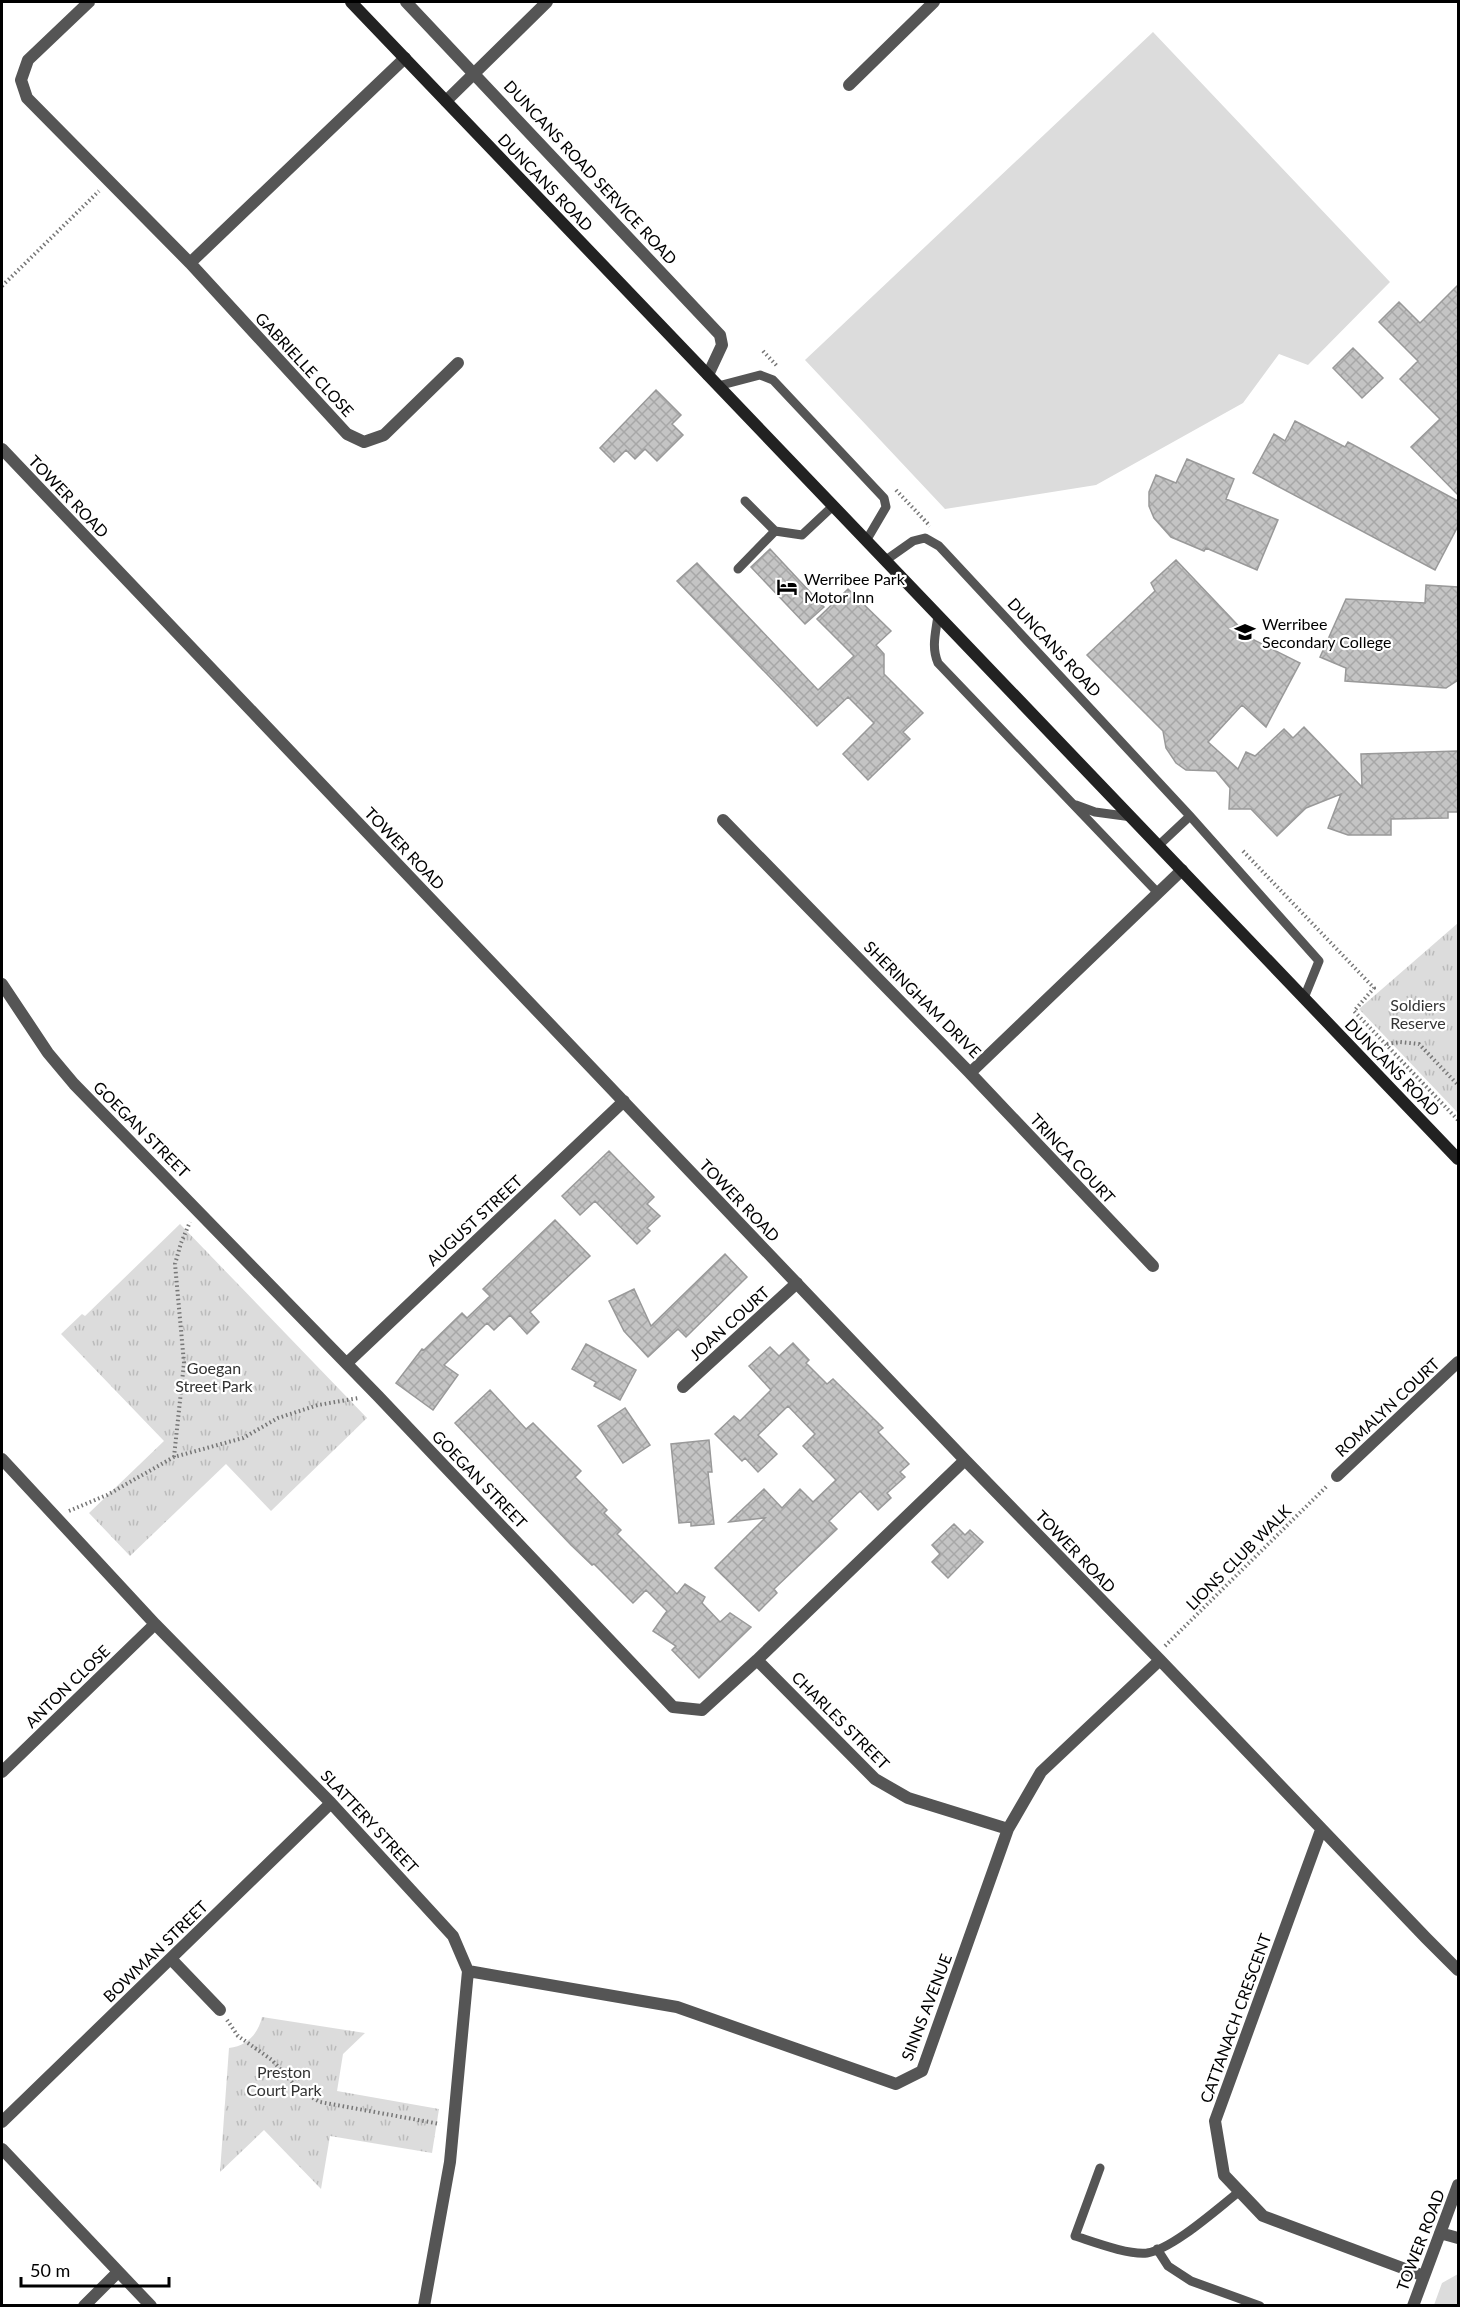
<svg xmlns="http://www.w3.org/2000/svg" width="1460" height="2307" font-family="Lato,sans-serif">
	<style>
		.grass { fill: #dcdcdc }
		.park { fill: url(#park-tufts) }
		.building { fill: url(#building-cross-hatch); stroke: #999; stroke-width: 1.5 }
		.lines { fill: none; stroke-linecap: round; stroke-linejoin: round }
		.path { stroke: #777; stroke-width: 4; stroke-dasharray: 1.5 3; stroke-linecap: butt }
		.service { stroke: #555; stroke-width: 9 }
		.minor { stroke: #555; stroke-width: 12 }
		.secondary { stroke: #222; stroke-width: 12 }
		.labels { text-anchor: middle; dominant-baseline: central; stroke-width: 4.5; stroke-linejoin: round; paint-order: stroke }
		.street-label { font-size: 16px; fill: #000; stroke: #fff }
		.poi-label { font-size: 16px; fill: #000; stroke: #fff; text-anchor: start }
		.park-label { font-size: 16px; fill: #333; stroke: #fff }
	</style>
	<defs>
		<pattern id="park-tufts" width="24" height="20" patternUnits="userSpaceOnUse" patternTransform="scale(1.5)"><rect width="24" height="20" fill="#dcdcdc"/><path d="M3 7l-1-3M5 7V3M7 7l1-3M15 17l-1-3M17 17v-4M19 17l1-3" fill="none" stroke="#bbb"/></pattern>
		<pattern id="building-cross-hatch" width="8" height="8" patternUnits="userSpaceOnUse" patternTransform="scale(1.5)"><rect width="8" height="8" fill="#c4c4c4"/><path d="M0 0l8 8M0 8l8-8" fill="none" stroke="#a7a7a7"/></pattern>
	</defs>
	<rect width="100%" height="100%" fill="#fff"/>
	<path class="grass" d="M1153,32l237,250 -82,83 -29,-11 -36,49 -147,82 -151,24 -140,-149z
		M1458,2274v31h-24l8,-22z"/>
	<path class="park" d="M1458,923v190l-99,-104z
		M180,1224l187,194 -96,93 -45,-47 -96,92 -41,-43 75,-72 -103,-107 21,-20 3,2z
		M262,2017l103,16 -22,21 -6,37 102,18 -7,44 -102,-17 -9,53 -57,-59 -44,42 9,-124c18,-2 29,-14 33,-31z"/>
	<path class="building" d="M1458,285v210l-47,-48 29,-28 -40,-40 18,-18 -39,-39 20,-20 21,21z
		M1353,348l30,30 -21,20 -29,-30z
		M656,390l25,25 -9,9 11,11 -26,26 -12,-12 -10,10 -9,-9 -12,12 -14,-14z
		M1295,421l50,26 3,-5 110,59v25l-23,44 -182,-97 21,-39 11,7z
		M1187,459l47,20 -8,20 52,21 -21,50 -51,-22 -2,3 -33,-14 -17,-19 -5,-12v-14l7,-17 20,8z
		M770,549l54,58 -19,17 -54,-57z
		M1176,560l74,78 50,25 -34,64 -24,-22 -34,37 30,27 8,-17 9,4 29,-27 9,9 11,-11 58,60 -1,-33 97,-3v61h-10v6l-57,1v16h-43l-20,-7 13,-34 -35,14 -29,28 -26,-27h-22l1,-21 -14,-17 -30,-1 -10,-7 -10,-15 -3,-17 -76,-76 68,-64 -4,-8z
		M697,563l121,127 36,-34 -37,-37 31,-30 43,42 -15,14 8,9v20l39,39 -20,19 7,7 -42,41 -25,-26 31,-31 -26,-26 -31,29 -140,-145z
		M1426,585l32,2v93l-12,8 -101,-7 1,-13 -26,-11 26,-58 79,4z
		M609,1151l45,46 -7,7 13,12 -13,12 3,3 -13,13 -42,-43 -15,14 -18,-19z
		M555,1220l35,36 -60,56 9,10 -12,12 -17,-19 -16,15 -7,-7 -43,42 14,10 -25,35 -37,-27 26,-34 2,1 38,-37 5,5 23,-22 -7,-7z
		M725,1254l22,23 -61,60 -8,-8 -30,28 -24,-26 -15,-30 25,-12 17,37z
		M793,1343l16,17 -3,3 21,21 6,-5 43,42 7,7 -5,4 31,32 -9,8 5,5 -18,16 4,5 -13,12 -18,-19 -31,30 8,8 -63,60 3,4 -18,18 -44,-43 50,-50 -36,4 35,-33 18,19 18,-19 13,13 23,-22 -33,-34 12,-12 -27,-28 -30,29 19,19 -19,18 -13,-14 -3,3 -27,-27 19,-18 6,5 31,-31 -22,-24 21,-19 9,9z
		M586,1344l50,26 -16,30 -26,-14 2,-4 -24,-13z
		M490,1390l36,39 7,-6 48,48 -6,6 32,33 -3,3 17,17 -4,4 60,60 8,-10 20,13 -3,6 18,19 10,-9 21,14 -52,51 -27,-28 4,-4 -23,-15 14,-20 -21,-21 -13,13 -39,-39 -2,1 -21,-20 -116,-122z
		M625,1408l25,37 -27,18 -25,-37z
		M709,1440l3,32h-4l6,52 -23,2v-4l-12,1 -8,-79z
		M954,1524l11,11 5,-5 13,12 -35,36 -16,-16 8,-8 -8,-9z"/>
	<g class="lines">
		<path class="path" d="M2,286l97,-95
			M763,351l14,15
			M896,490l34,36
			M1243,851l131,137 -20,23 104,109
			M1387,1044l13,-2 19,2 39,41
			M174,1457l10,-94 -9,-99 6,-21 9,-21
			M69,1511l38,-16 67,-38 69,-19 35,-20 40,-13 41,-7
			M1165,1646l163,-161
			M227,2020l11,16 34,24 26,29 22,13 120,22"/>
		<path class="service" d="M718,386l42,-11 13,5 111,118 2,9 -20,34
			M745,501l30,30
			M886,560l27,-19 12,-3 14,8 251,270 129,145 -15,37
			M738,569l37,-38 27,4 31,-29
			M938,615c-2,17 -7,32 0,48l220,230
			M1076,805l19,7 37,5
			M1158,846l32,-30
			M1100,2168l-25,68c19,6 53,19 72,17 26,-4 71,-45 93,-62
			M1157,2249l11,17 23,15 69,25"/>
		<path class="minor" d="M89,2l-61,58 -7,20 6,18 163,165 157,171 17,8 20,-7 74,-72
			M406,2l314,333 2,10 -14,30
			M849,85l85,-83
			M446,101l101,-99
			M190,263l215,-205
			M2,449l963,1011 195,200 266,278 32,32
			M723,820l247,253 212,-203
			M2,984l46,69 26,31 304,312 295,311 29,3 55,-50 208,-200
			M970,1073l183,193
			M347,1363l277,-262
			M683,1387l114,-104
			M2,1459l153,165 176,179 122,133 15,35 -18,191 -26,144
			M1337,1476l121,-114
			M757,1660l118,119 33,19 100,31
			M2,1772l153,-148
			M1321,1830l-106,291 9,54 39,41 161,60
			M171,1959l49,51
			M468,1971l209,36 219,77 26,-13 86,-242 33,-57 119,-112
			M2,2122l329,-319
			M2,2149l149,157
			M1440,2233l18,5
			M84,2306l34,-34
			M1413,2306l45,-121"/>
		<path class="secondary" d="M351,2l1107,1157"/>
	</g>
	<defs>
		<g id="hotel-bare" transform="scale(1.62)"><path d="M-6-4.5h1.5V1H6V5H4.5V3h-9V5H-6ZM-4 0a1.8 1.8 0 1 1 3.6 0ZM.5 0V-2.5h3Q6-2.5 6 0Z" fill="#000" stroke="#fff" stroke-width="2.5" paint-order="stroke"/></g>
		<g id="school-bare" transform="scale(1.62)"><path d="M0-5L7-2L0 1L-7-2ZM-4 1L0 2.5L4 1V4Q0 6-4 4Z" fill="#000" stroke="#fff" stroke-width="2.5" paint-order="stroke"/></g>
	</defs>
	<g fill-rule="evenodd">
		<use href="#hotel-bare" x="787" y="587"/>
		<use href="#school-bare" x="1245" y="632"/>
	</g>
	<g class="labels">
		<g class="street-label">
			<text transform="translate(591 172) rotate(47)">DUNCANS ROAD SERVICE ROAD</text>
			<text transform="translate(546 182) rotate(46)">DUNCANS ROAD</text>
			<text transform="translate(305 364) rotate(47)">GABRIELLE CLOSE</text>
			<text transform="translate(69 496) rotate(46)">TOWER ROAD</text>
			<text transform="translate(1055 647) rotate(47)">DUNCANS ROAD</text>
			<text transform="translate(405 848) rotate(46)">TOWER ROAD</text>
			<text transform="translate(923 999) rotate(45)">SHERINGHAM DRIVE</text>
			<text transform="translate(1393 1067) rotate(46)">DUNCANS ROAD</text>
			<text transform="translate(142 1129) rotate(45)">GOEGAN STREET</text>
			<text transform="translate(1073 1158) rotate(47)">TRINCA COURT</text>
			<text transform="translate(740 1200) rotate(46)">TOWER ROAD</text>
			<text transform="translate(474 1220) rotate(-43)">AUGUST STREET</text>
			<text transform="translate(729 1323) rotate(-42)">JOAN COURT</text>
			<text transform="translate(1387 1407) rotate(-43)">ROMALYN COURT</text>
			<text transform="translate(480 1479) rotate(46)">GOEGAN STREET</text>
			<text transform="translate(1076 1551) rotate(46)">TOWER ROAD</text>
			<text transform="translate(1238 1557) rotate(-45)">LIONS CLUB WALK</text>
			<text transform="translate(67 1686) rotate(-44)">ANTON CLOSE</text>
			<text transform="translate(841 1720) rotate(45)">CHARLES STREET</text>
			<text transform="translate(370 1821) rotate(47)">SLATTERY STREET</text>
			<text transform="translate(155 1951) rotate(-44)">BOWMAN STREET</text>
			<text transform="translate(926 2007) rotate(-69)">SINNS AVENUE</text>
			<text transform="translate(1235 2018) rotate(-70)">CATTANACH CRESCENT</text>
			<text transform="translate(1420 2240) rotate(-69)">TOWER ROAD</text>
		</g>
		<g class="poi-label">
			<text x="804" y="578">Werribee Park<tspan x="804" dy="18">Motor Inn</tspan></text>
			<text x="1262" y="623">Werribee<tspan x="1262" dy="18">Secondary College</tspan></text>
		</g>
		<g class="park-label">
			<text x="1418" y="1004">Soldiers<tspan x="1418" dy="18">Reserve</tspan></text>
			<text x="214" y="1367">Goegan<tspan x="214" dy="18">Street Park</tspan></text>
			<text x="284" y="2071">Preston<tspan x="284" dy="18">Court Park</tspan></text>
		</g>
	</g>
	<rect width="1460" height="2307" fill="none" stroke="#000000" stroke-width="6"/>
	<path d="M21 2277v9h148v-9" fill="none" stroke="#000000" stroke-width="3"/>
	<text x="30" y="2277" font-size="18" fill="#000000" stroke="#ffffff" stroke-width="4.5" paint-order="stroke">50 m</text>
</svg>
